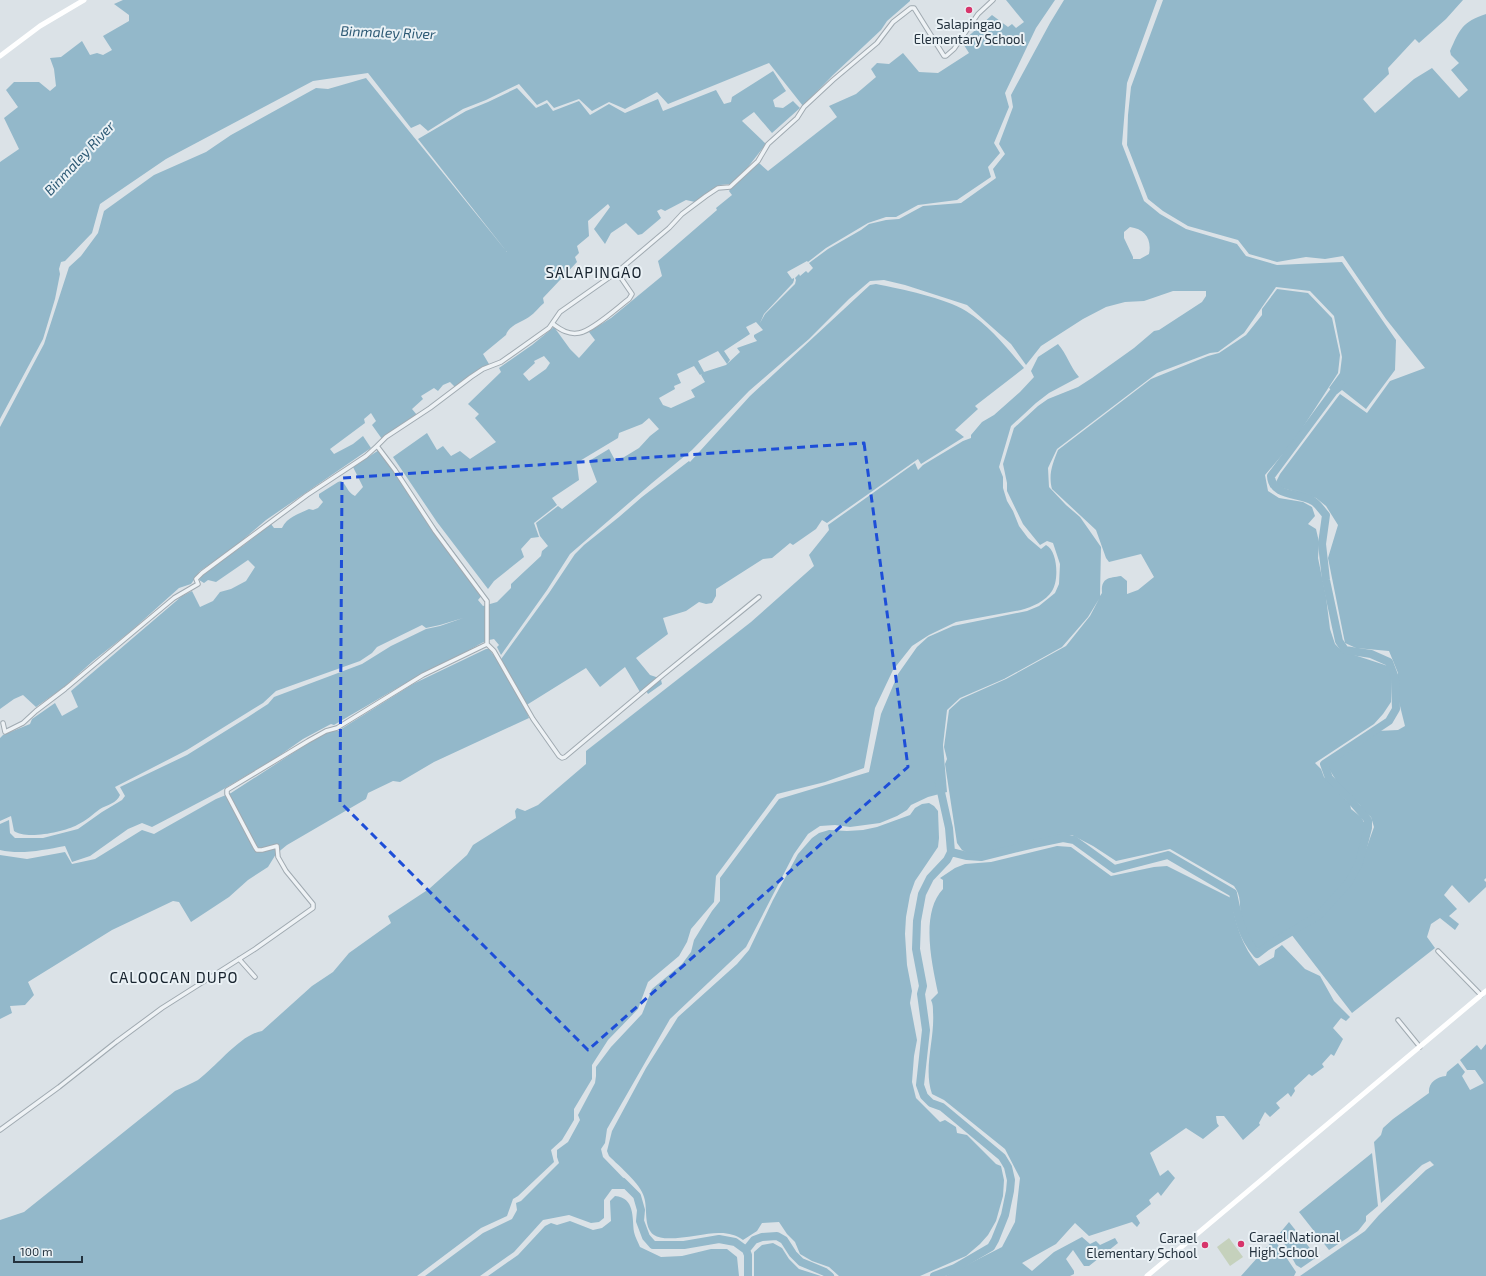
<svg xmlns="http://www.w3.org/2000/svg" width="1486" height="1276" font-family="'Exo 2',sans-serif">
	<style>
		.green { fill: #c5d1bc }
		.water { fill: #93b8ca; fill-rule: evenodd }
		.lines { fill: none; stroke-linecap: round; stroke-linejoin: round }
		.river { stroke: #93b8ca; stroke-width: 8 }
		.street-casing { stroke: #a0aab1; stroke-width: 5.5 }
		.street { stroke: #eef2f5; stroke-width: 3.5 }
		.secondary { stroke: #fff; stroke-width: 5 }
		.marked { fill: none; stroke: #1d4ed8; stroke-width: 3; stroke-dasharray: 8 5; stroke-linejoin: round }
		.poi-dot { fill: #d7356b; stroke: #eaf1f5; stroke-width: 1.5 }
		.labels { text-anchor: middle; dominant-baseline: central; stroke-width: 4; stroke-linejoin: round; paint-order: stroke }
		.poi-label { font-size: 13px; fill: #24323e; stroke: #eaf1f5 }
		.water-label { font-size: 14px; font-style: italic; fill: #2c5974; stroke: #eaf1f5 }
		.quarter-label { font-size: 15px; letter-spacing: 1px; fill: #17232e; stroke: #eaf1f5 }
	</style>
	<rect width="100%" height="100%" fill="#dbe2e7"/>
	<path class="green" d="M1229,1238l14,19 -13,9 -13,-19z"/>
	<path class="water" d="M123,0h787v1l-23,20 -6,9 -48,45 -30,31 -34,-43 -101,41 -11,-12 -32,17 -16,-7 -17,9 -13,-12 -25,9 -7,-8 -10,5 -18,-21 -33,16 -23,9 -35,22 -8,-7 -9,4 -43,-55 -55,8 -147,78 -66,45 -8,29 -27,28 -4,1 -2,7 1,5 -5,25 -12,40 -43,80v-257l19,-13 -15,-31 14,-11 -12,-17 8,-8h25l11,9 6,-5 -2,-17 -4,-11 11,-1 21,-16 8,14 7,-2 6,2 9,-5 -9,-14 26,-15v-6l-15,-11z
		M1006,0h49l-19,28 -31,65 4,14 -15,36 6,10 -12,14 3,10 -34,23 -39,5 -22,12h-10l-18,6 -42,25 -18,14 -1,-1 -20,11 5,7 2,-1v2l-1,3 -29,31 -4,9 5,-9 30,-30 1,-4 -1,-2 4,-4 1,2 6,-5 2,2 5,-5 -4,-5 19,-14 33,-19 8,-6 17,-4 13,-1 24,-13 38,-3 35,-25 -3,-9 12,-15 -6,-10 14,-37 -2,-12 39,-72 14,-23h93l-30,83 -5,61 22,57 16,13 26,15 51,15 9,12 31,9 65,-3 54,78 -1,30 -29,39 -24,-19 -5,4 -8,-6 11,-15 2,-16 -8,-41 -24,-25 -34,-4 -32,46 -26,19 -8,1 -53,20 -100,76 -9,19 1,19 17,18 14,12 21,30 -1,49 2,-3c-1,-15 6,-15 19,-17l6,5v13l11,-4 16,-13 -13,-23 -32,8 -3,-4 -10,-28 -44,-41c-4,-15 1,-26 6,-39l93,-71 57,-23 11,-3 27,-18 16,-20v-6l15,-20 31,4 24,25 8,37 -2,18 -44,68 -29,34 3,16 11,7 24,4 9,5 3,9 -7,8 8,5 3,13 -1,16 8,39 4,32 5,15 7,7 46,15 4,7 -1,29 -8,12 -9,10 -59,39 6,6 3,8 26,27 1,5 10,8 4,7 1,6 -11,37 -8,15 -26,29 -56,35 -8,3c-8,-6 -14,-19 -16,-30 -2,-14 1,-22 -7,-33l-64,-37 -54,12 -23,-15 -21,-11 -42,7 -46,13 -15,-1 -7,-4 -5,-7 -12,-79 2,-5 -3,-12 5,-37 12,-11 45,-20 60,-33 24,-30 9,-17 -11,18 -26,30 -58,32 -44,19 -13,12 -4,35 4,47 -19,5 -17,8 -4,5 -10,6 -17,7 -30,4 -15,-2 -15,1 -12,8 -14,20 -48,93 -76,72 -63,110 -2,14 -4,6 2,8 31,32h-22l-8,11v18l-5,4 -8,1 -22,-8 -26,5 -29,32 -34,24h-55l58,-43 29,-14 5,-9 -1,-7 5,-2 38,-38 -2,-6v-7l11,-8 12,-22 -2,-5 17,-32 1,-7v-9l15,-20 31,-33 10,-25 30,-25 9,-12 3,-12 18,-29 8,-10v-23l59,-79 90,-27 12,-58 17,-40 19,-27 11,-10 25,-11 74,-15 12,-5 16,-13 4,-9 1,-20 -7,-21 -6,-2 -7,4 -17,-21 -16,-33v-8l-4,-19 11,-36 24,-22 10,-7 30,-12 14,-9 42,-30 20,-17 5,-1 43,-28 4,-6v-5h-33l-29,10 -19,1 -19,5 -23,12 -42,27 -15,19 -15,-21 -44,-39 -62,-20 -21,-5 -14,1 -21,18 -40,40 -60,52 -57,59 -40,33 -82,71 -23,36 -46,65 -4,-8 2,-2 -5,-6c-10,1 -20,9 -30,14 -45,21 -87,47 -130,72l-3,-1 -28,15 -27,19 -59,35 -65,34 -10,-4 -14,6 -38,27 -18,6 -7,-16c-22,4 -44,9 -65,4v-26l9,-4 1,13 5,5h28l35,-9 24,-17 20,-12 3,-4 -5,-9 67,-32 61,-38 20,-13 6,-7 88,-33 29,-18 35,-17 14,-3 23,-8 -23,7 -14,3 -4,-3 -45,22 -5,6 -12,8 -84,30 -13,12 -76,47 -72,37 5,8c-3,8 -13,10 -20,14 -7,5 -14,12 -23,16 -13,7 -51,15 -63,6l-3,-15 -11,5v-83l3,-3 27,-11 2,-5 23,-16 7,13 16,-9 -7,-16 111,-95 10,-5 8,16 13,-6 7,-9 11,-3 15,-8 9,-14 -7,-7 -32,22 -8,-2 -4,3 -5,-3 5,-7 40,-28 27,-21 3,4h8c5,-11 17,-14 27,-19l4,1 5,-2 5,-6 -4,-5v-3l19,-12 3,-1c7,5 5,10 14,15l8,-9 -10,-20 26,-17 105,143 -6,7 5,6 14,-4 14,-14v-4l30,-28 1,-5 6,-5 -8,-10 -4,-13 22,-17 4,3 35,-27 -8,-21 20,-12 7,13 23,-14 11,-12 9,-7 -10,-11 -7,6 -23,9 -1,5 -40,24 -1,2 2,16 -27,18 5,7 -23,18 5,14 -8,1 -10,11 3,8 -30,24 -6,8 -51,-67 -44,-65 34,-24 10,17 6,-4 8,10 9,-5 10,8 26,-17 -21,-24 4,-4 -11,-10 33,-32 -2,-4 33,-23 22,-18 16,22 9,9 16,-18 -6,-8 22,-14 51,-42 -4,-15 59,-51 -1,-2 16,-13 -3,-4 2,-3 28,-25 9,8 69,-54 -8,-11 27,-12 20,-17 -5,-8 6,-6 12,1 14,-11 16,19 19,1 31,-20 -7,-11 30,-27 16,12 4,-3 4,4 8,-6zM1130,227c15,2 22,12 19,27l-9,5h-7v-2l-9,-19v-6zM756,322l7,8 -9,5v2l3,4 -20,7 3,4 -14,13 -22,7 -6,-11 20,-10 9,13 3,-4 -6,-9 26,-17 -4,-7zM544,356l6,7 -4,6 -17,12 -6,-7 12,-11 -1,-2zM694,366l6,9 2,-1 -1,1 4,7 -14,8 4,7 -24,11 -8,-3 -4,-7 16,-9 -1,-3 7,-3 -4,-9z
		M1163,0h300l-17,19 -27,24 -4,-4 -27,29 1,6 -26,25 12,14 39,-34 18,-11 27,30 9,-8 -17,-20 8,-7 -8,-8 -1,-4c10,-22 12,-29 36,-37v864l-2,2 2,2v5l-17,16 -17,-18 -8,10 13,14 -8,7 10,8 -4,6 -15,-12 -9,6 -4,13 8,11 -83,65 -61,-79 32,-19 30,-37 6,-9 15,-42 -3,-10 -8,-6 -3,-6 -21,-20 -10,-16 -1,-4 49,-34 21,-1 7,-4 -7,-28v-25l-9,-22 -33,-3 -11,-5 -17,-85 10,-33 -12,-19 -10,-8 -37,-11 -3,-5 4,-8 60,-80 27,19 23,-32 35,-13 -39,-49 -43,-63 -18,3 -19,-2 -29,5 -28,-8 -11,-14 -50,-14 -25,-15 -15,-12 -21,-54 1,-30 3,-28z
		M773,71l13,20 -13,9 2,7 8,1 10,-7 7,7 -28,25 -18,-21 -11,8 -1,1 24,23 -18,23 -17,17 -11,1 -25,17 -9,-2 -21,11 -4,-2 -4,2 4,7 -19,16 -4,1 -12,-12 -15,10 -6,11 -11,-15 16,-22 -2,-3 -20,17 1,15 -12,10 2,7 -4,4 2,5 -34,36 1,5c-5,4 -9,10 -15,14 -7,5 -20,8 -23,18l-23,19 6,10 -33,24 -6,-6 -7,3 -5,6 -4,-3 -13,8 2,3 -11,10 5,6 -35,24 -10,-14 4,-4 -5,-8 -7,6 1,4 -35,26 4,5 19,-10 10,-8 8,12 -105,72 -35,30 -31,21 -9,13 -12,4 -48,43 -38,30 -30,27 -27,19 -13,-12 -9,4 -14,10v-282l44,-83 25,-77 12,-11 17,-23 6,-22 50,-36 52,-23 25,-17 85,-47 12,1 38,-11 141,174 -89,-113 48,-28 22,-9 29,-14 19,20 11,-5 6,8 26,-10 11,14 19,-11 16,9 33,-14 5,12 53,-21 8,14 7,-2 1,-5z
		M876,284c25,5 69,14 90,27 23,14 41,37 58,57l-49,38 3,3 -23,21 9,7 -43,27 -3,-5 -91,64 -5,-3 -6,9 -23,16 -3,-2 -18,15 -9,1 -47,30v7l-4,7 -6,1 -7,-2 -13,9 -23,7 5,16 -32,24 14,17 6,2 5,3 1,4 -14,10 -3,-5 -5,3 -15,-25 -25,20 -14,-19 -61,38 4,12 -95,44 -34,20 -7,-1 -25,12 -2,6 -79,46 -11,9 -8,13 -20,13 -19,17 -38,25 -12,-20 -6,-1 -61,29 -84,52 6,13 -9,10 -15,1 2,7 -12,6v-164l27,4 38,-7 7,12 23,-5 47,-29 12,4 62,-35 15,-6 96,-62h11l75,-47 73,-35h3l10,13 50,-69 26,-39 9,-9 35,-28 23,-20 47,-36 1,1 60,-66 120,-111z
		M1058,344c9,10 12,23 21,33l-30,16 -13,10 -25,23 -12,41 4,10v11l4,13 6,10 6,15 9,12 13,11 5,-4c12,6 13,36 6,46 -6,10 -20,16 -31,19l-65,12 -27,13 -17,11 -19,24 -18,38 -11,60 -39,14 -48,12 -61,82 -2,26 -23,27 -4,13 -8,14 -31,26 -10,27 -30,31 -16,25v14l-18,30v11l-12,20 -11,10 3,12 -36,34 -5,3 -6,17 -26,12 -64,48h-417v-56l24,-8 151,-121c8,-4 16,-7 23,-11 18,-13 43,-46 64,-49l50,-45 21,-14 16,-19 42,-30 -3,-7 41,-27 38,-34 6,-10 43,-27 -1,-7 2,-3 8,3 13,-6 48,-41v-13l165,-129 63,-56 -5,-11 20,-25 -1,-5 87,-62 3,7 5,-5 40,-24 8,-3v-3l11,-13 12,-7 26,-23 14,-15 -3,-6 7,-14z
		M929,803l5,3 4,5 1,27 -1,9 -23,34 -5,14 -4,22 -1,17 2,31 5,26 -2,12 7,37 -3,16 -2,26 4,16 24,24 5,-2 11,7 1,6 10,2 29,29 5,2 3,14 -1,16 -7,25 -8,14 -8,9 -14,12 -46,20h-81l-10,-9 -17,-6 -12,-7 -5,-12 -8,-8 -8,-12 -17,1 -5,8 -14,9c-7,-5 -14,-7 -23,-7 -14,-1 -54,11 -66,2 -11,-8 -6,-26 -10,-38 -3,-13 -25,-31 -35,-41l-2,-5 5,-20 34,-63 32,-51 59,-53 12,-14 24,-50 25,-46 14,-16 7,-5 10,-3 18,1 16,-1 14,-3 33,-12 5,-7 7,-4z
		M1057,846l14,1 40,29 43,-9 13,-1 64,32c4,25 11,49 28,68l15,-9 1,-7 7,-5 23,24 15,7 14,25 16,16 -4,4 -5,-3 -8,10 10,11 -9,17 -3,-2 -9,10 2,3 -12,9 -3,-2 -15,14 1,3 -4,6 -3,-4 -12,10 4,5 -10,9 -5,-5 -6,11 1,2 -17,15 -19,-24h-8l1,7 2,3 -16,13 -17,-11 -36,25 10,23 8,-6 7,8 -14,18 -3,-4 -9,8 2,4 -15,12 4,7 -3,4 -5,-5 -43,14 -14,-13 -19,21 -34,19 10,8 22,-19 28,-15 8,7 6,-3 4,4 15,-7 3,5 -29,23h-5l-11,-16 -7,9 8,12v3l-4,2h-125l57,-29 13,-25 5,-44 -15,-29 -61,-49 -12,-6c-9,-26 3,-55 1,-82 0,-4 0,-8 -2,-12l7,-7c-6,-29 -18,-80 5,-104v-9l-3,-2 15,-10 10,-4 26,-2z
		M1486,1044v232h-186l65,-45 14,-16 47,-45 8,-5 -4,-4 -8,4 -41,38 -7,-61 7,-7 2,-7 10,-9 36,-26c-1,-10 7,-16 17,-17l1,-4 11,-9 7,9 -3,4 8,14 14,-7 -9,-13h-8l-7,-10 17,-15 4,5z
		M1372,1153l6,53 -12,10v5l-8,10 -29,19 -30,-38z
		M615,1196c20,2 17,21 19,36 1,5 4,10 6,15l21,10 21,-1 29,-7h16l10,8 2,19h-251l30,-21 27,-29 6,-3 6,2 13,-4 23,9 9,-2 9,-7 -1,-20z
		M1289,1222l28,35 -16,11 -5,-3 -17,-31z
		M1274,1239l22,33 -2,4h-53z
		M773,1243l9,5 7,11 10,10 22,7h-67v-24l8,-7z"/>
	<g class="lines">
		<path class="river" d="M951,852l16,4 14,1 53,-13 29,-6 11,2 40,29 54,-14 65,38c5,24 8,42 24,61l9,-7 53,-32 30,-33 10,-19 9,-35v-8l-20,-23 -19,-19 -5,-14 65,-43 7,-12 -1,-31 -6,-16 -18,-8 -26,-4 -6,-9 -13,-61 -4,-36 4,-29c-4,-4 -8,-11 -13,-14 -14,-8 -41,-4 -42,-25l69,-93
			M623,1182l14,14 4,14 -1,11 6,16 7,8h31l35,-6 16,3 11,8 2,5v21
			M746,1250l8,-10 8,-3 15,-1 7,4 9,14 8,8 24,10 5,4
			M934,1276l21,-8 36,-21 4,-7 10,-25 5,-24 1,-11 -3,-13 -6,-10 -60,-50 -11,-4 -7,-7 -4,-11 6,-55 -5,-36 2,-8 -7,-37 1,-28 5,-27 8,-16 17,-18 4,-8 -2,-24 -10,-45"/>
		<g class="street-casing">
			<path id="street" d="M553,324c8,6 16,11 26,9 13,-2 38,-25 50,-34l3,-5 -15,-22
				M377,446l9,-9 44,-29 41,-31 12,-8 18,-7 48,-34 11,-16 57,-40 52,-44 13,-14 24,-18 12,-8 12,-1 28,-26 10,-17 29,-26 7,-11 29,-27 44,-37 16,-21 18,-14h3l30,48h2l8,-7 24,-35 15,-14
				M487,644l7,7 39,68 26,37 3,2 3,-1 98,-82 96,-78
				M3,723l2,9 18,-9 13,-12 29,-22 109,-91 24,-14 -2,-5 6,-6 105,-78 59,-39 11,-10 18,24 40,61 52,70v43
				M1438,951l43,44
				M239,959l16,18
				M1398,1020l22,27
				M0,1130l59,-43 57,-45 46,-34 93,-59 58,-41v-4l-27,-33 -8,-14 -1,-11 -15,4h-5l-2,-3 -28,-53v-4l81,-49 18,-10 11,-3 86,-53 64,-31"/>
		</g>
		<use href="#street" class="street"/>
		<path class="secondary" d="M0,56l40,-30 44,-26
			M1147,1276l339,-285"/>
	</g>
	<path class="marked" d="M864,443l44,324 -320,283 -248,-248 2,-324z"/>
	<g class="poi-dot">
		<circle cx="969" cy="10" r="4"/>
		<circle cx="1241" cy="1244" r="4"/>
		<circle cx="1205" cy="1245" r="4"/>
	</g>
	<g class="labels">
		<g class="poi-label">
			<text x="969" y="24">Salapingao<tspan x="969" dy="15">Elementary School</tspan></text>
			<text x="1249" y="1237" text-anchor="start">Carael National<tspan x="1249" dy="15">High School</tspan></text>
			<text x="1197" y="1238" text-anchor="end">Carael<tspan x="1197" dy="15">Elementary School</tspan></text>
		</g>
		<g class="water-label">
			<text transform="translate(388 32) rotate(2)">Binmaley River</text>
			<text transform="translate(79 158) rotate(-47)">Binmaley River</text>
		</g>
		<g class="quarter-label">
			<text x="594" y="272">SALAPINGAO</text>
			<text x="174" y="977">CALOOCAN DUPO</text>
		</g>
	</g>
	<path d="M14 1256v6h68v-6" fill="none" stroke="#24323e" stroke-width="2"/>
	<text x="20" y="1256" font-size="12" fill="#24323e" stroke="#eaf1f5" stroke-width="3" paint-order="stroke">100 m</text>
</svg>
